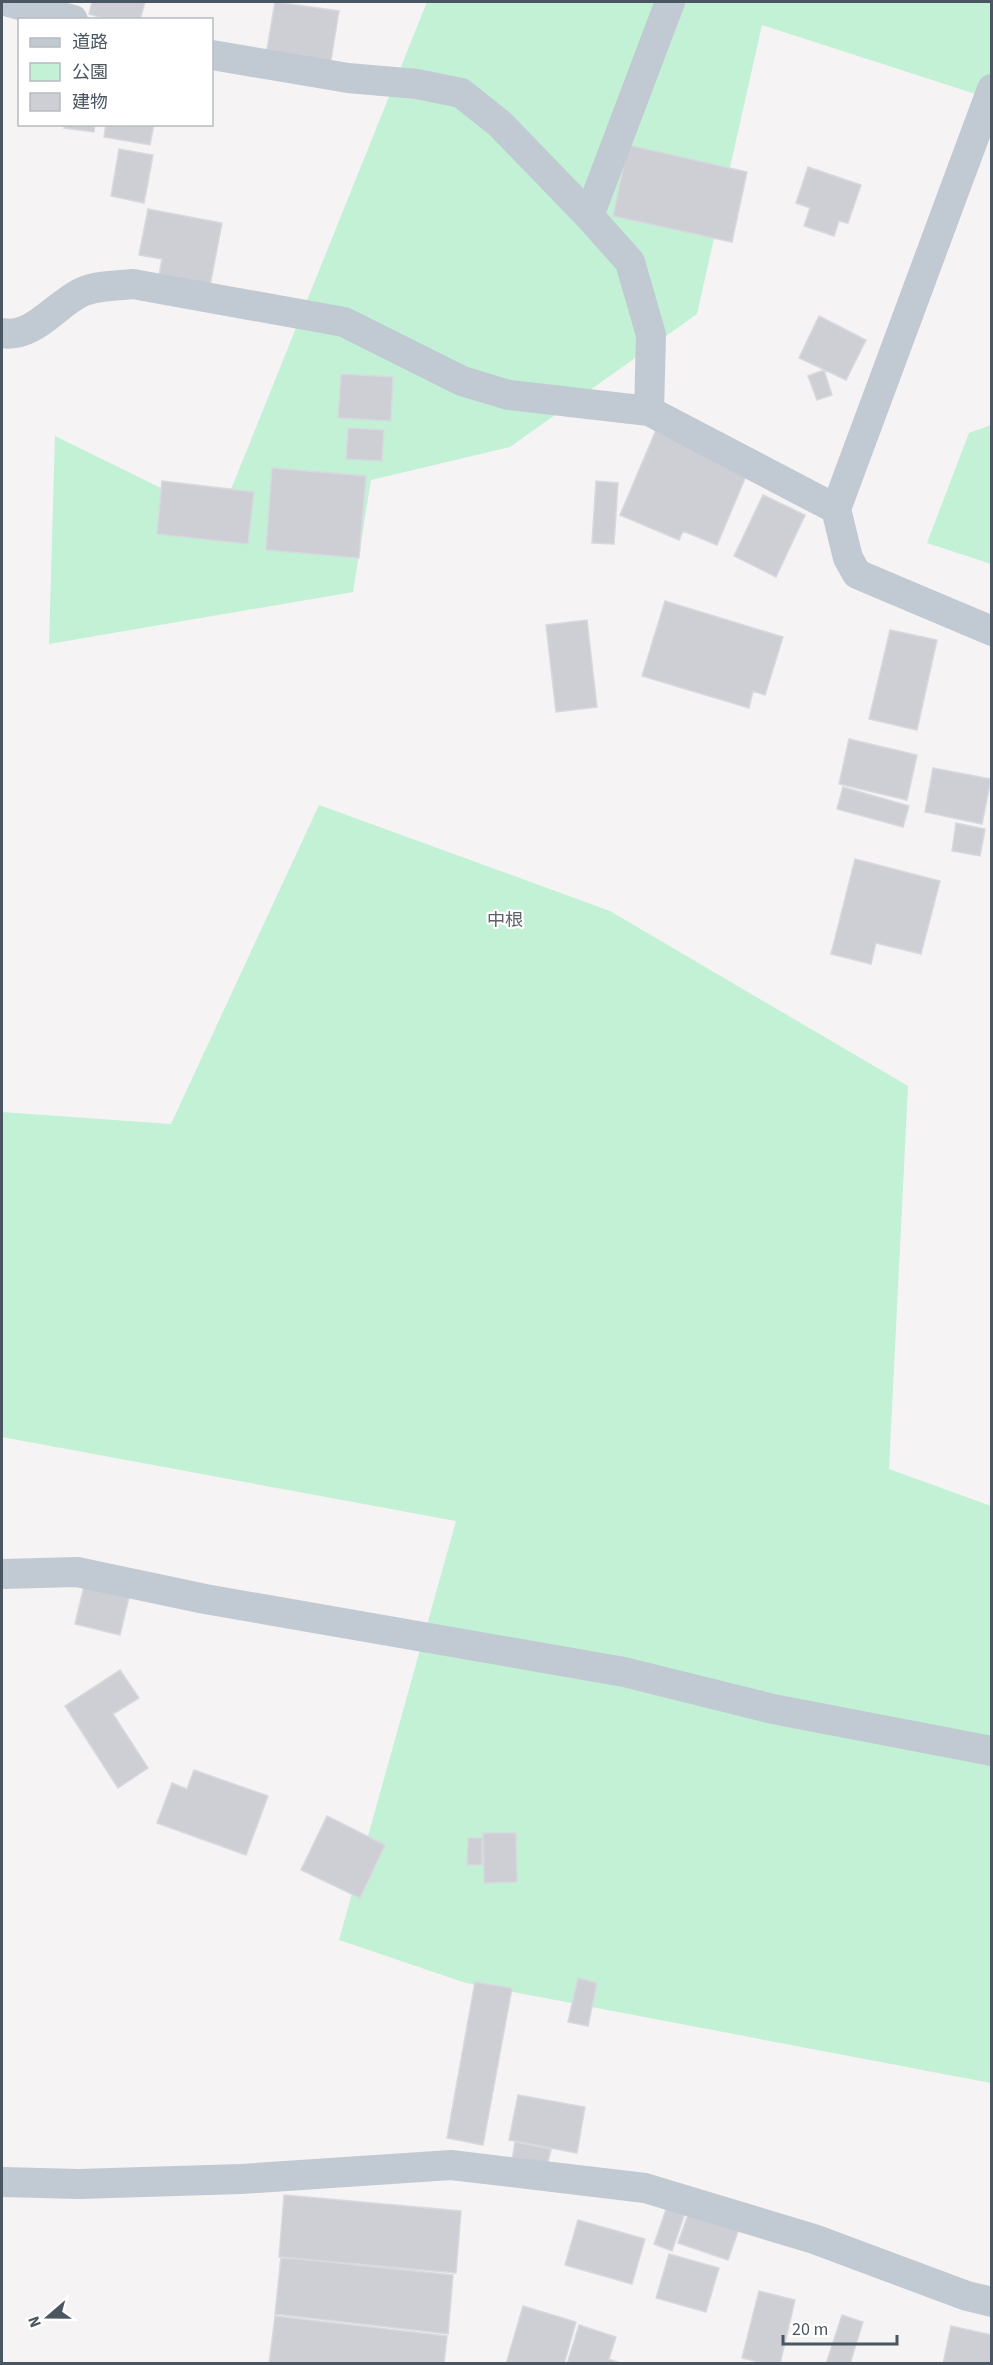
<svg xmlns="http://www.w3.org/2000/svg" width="993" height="2365" font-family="'Source Sans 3','Noto Sans JP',sans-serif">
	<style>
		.green { fill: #c3f1d5 }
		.building { fill: #cdcfd5; stroke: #d7d9de; stroke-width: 1.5 }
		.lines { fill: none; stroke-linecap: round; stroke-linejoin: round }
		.street { stroke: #c1cad2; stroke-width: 30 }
		.labels { text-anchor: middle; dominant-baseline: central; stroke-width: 4.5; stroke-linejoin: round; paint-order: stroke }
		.neighbourhood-label { font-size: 18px; fill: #5f6368; stroke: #fff }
	</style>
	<rect width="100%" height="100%" fill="#f5f3f3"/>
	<path class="green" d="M427,2h564v97l-229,-74 -65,289 -187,133 -139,33 -18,112 -304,52 6,-208 165,81z
		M991,425h1l-1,139 -64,-21 42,-110z
		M319,805l291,106 298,175 -19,383 102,37v577l-525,-100 -127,-43 117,-419 -454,-84v-325l169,12z"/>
	<path class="building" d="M92,2h53l-5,18h-31l-20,-6z
		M275,2l64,9 -9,55 -64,-11z
		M65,124h30l-1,8 -30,-4z
		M106,124h48l-4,21 -46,-8z
		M628,145l119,27 -15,70 -119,-26z
		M119,149l34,6 -9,48 -33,-7z
		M808,167l53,18 -13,38 -9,-2 -5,15 -30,-10 6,-18 -14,-5z
		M148,209l74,14 -13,68 -51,-10 4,-22 -23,-4z
		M819,316l47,24 -20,40 -47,-22z
		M824,370l8,25 -15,5 -9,-24z
		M341,374l52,3 -2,44 -53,-3z
		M348,428l36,2 -2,31 -36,-2z
		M656,430l93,39 -32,76 -34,-14 -4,9 -59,-25z
		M272,468l94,8 -7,82 -93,-8z
		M162,481l92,11 -6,52 -91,-10z
		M596,481l22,2 -4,61 -22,-1z
		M763,495l42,20 -29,62 -42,-21z
		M665,601l118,36 -18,58 -12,-4 -4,17 -107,-32z
		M587,620l10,87 -41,5 -10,-87z
		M890,630l47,10 -20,90 -48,-11z
		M849,739l68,16 -10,45 -68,-16z
		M933,768l58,11 -9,45 -57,-12z
		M843,787l66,19 -6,21 -66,-18z
		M956,823l29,6 -5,27 -28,-5z
		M855,859l85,22 -19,73 -45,-11 -5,21 -40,-10z
		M85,1582l45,11 -10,42 -45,-11z
		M120,1670l19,28 -26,16 35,54 -30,20 -53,-82z
		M194,1770l74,26 -22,59 -89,-32 15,-40 15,6z
		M327,1816l58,29 -25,53 -59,-28z
		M483,1833h33l1,49 -33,1z
		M468,1838h14v27h-15z
		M578,1978l19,5 -9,43 -20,-4z
		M475,1982l37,6 -29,157 -36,-7z
		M518,2095l67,12 -8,46 -68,-13z
		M515,2142l36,7 -4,18 -35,-6z
		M284,2195l177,16 -5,62 -177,-16z
		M668,2204l18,6 -14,41 -18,-7z
		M690,2209l50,17 -12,34 -50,-17z
		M578,2220l67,19 -13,45 -67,-19z
		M669,2254l50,14 -13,44 -50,-14z
		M281,2257l172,18 -5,59 -173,-20z
		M759,2291l36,9 -15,64h-14l-24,-6z
		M523,2306l53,16 -12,42h-58z
		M842,2315l21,7 -13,42h-24z
		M275,2316l172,20 -3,28h-175z
		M579,2325l37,12 -7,22 13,5h-55z
		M951,2326l41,9v29h-49z"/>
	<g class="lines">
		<path class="street" d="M9,2l64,18
			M212,55l136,23 69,6 44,9 39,31 89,92 41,46 21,73 -2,76
			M992,89l-156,420 12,49 9,16 135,57
			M589,216l81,-214
			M2,333c31,6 54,-29 80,-41 15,-7 34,-6 51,-8l211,38 118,59 47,14 140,16 187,98
			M2,1574l75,-2 128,27 419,73 149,37 219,42
			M2,2182l77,2 162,-5 210,-14 194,23 169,51 153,57 25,6"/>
	</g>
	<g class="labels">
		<g class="neighbourhood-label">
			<text x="505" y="920">中根</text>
		</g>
	</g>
	<rect width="993" height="2365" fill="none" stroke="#4a5661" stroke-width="6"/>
	<rect x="18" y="18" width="195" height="108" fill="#ffffff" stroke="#b7bbc0" stroke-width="1.5"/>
	<rect x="30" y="38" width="30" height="9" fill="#c1cad2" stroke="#b7bbc0" stroke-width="1.5"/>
	<text x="72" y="48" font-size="18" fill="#4a5661">道路</text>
	<rect x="30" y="63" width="30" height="18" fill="#c3f1d5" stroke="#b7bbc0" stroke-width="1.5"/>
	<text x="72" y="78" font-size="18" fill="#4a5661">公園</text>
	<rect x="30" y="93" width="30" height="18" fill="#cdcfd5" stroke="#b7bbc0" stroke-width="1.5"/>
	<text x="72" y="108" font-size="18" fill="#4a5661">建物</text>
	<g transform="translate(48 2317) rotate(250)" stroke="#ffffff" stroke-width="4.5" paint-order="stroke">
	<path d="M0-4.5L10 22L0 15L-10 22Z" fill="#4a5661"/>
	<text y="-9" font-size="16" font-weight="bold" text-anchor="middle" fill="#4a5661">N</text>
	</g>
	<path d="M783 2335v9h114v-9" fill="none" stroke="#4a5661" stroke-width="3"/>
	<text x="792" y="2335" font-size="18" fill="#4a5661" stroke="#ffffff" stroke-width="4.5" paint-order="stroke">20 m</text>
</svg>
